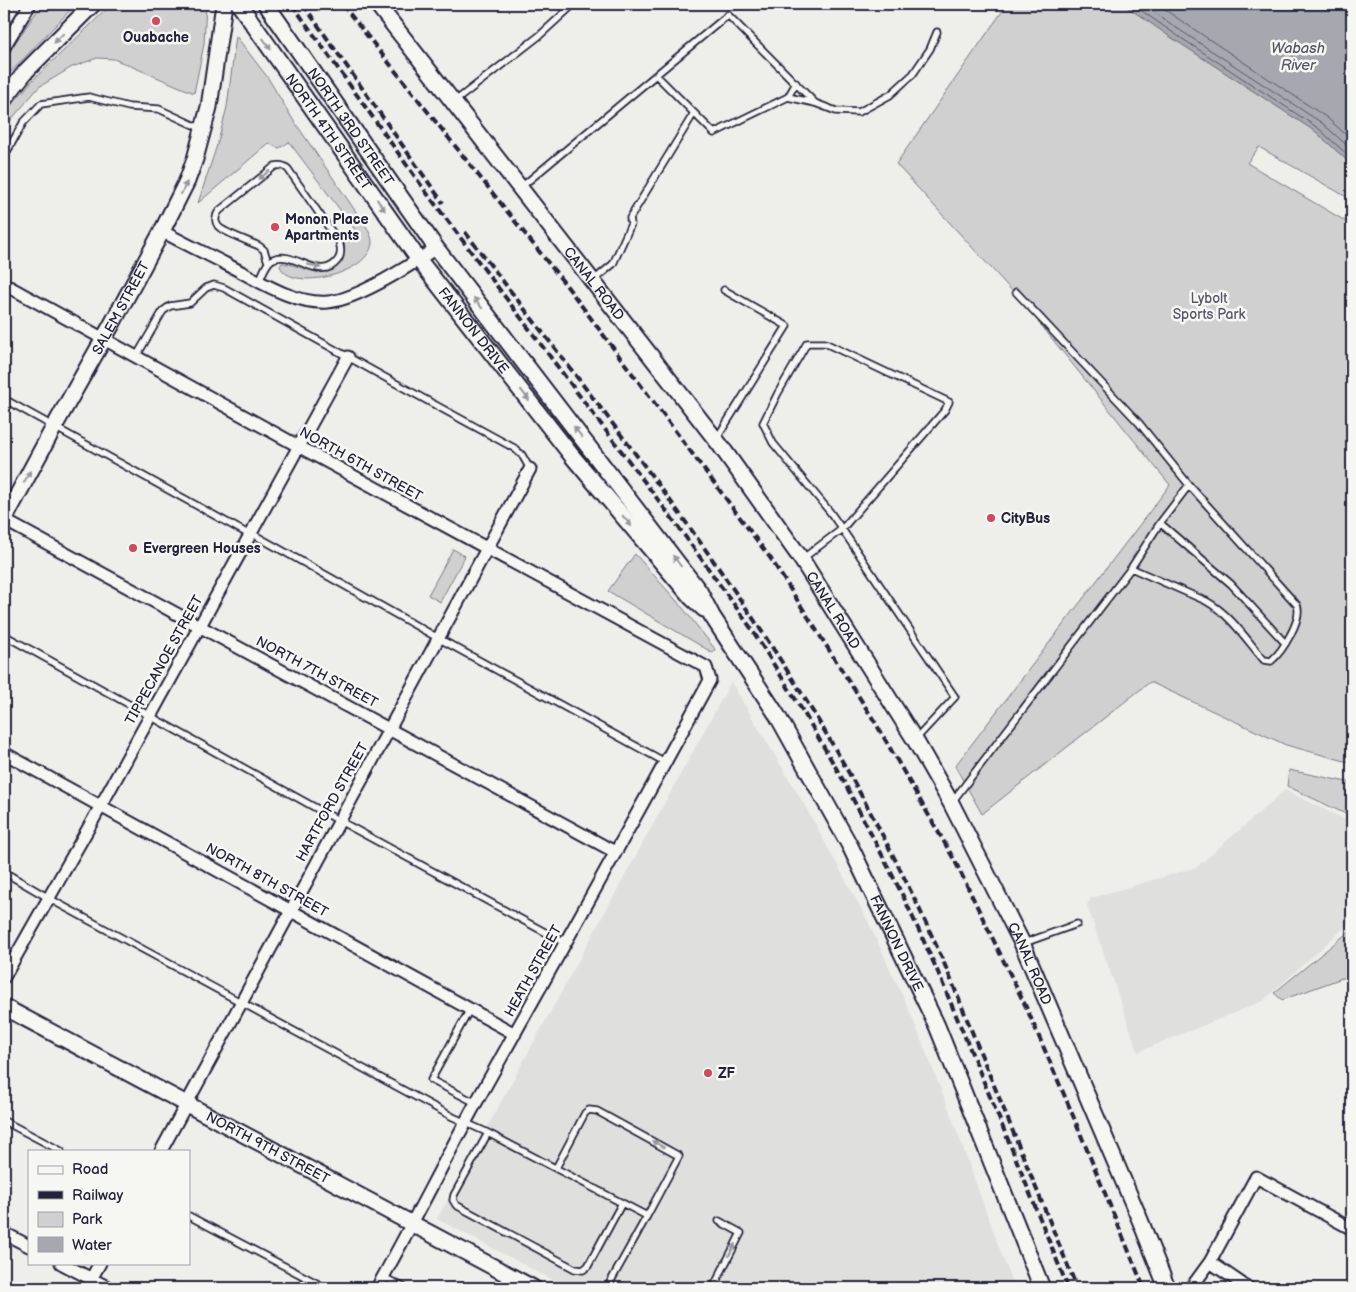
<svg xmlns="http://www.w3.org/2000/svg" width="1356" height="1292" font-family="'Balsamiq Sans',sans-serif">
	<style>
		.built { fill: #dfdfde }
		.green { fill: #d0d0d1; stroke: #797986 }
		.water { fill: #a7a7af; stroke: #727281 }
		.lines { fill: none; stroke-linecap: round; stroke-linejoin: round }
		.shore { stroke: #575769; stroke-width: 1 }
		.lane-casing { stroke: #22223b; stroke-width: 9 }
		.street-casing { stroke: #22223b; stroke-width: 15 }
		.secondary-casing { stroke: #22223b; stroke-width: 19 }
		.lane { stroke: #f6f6f2; stroke-width: 5.5 }
		.street { stroke: #f6f6f2; stroke-width: 11 }
		.secondary { stroke: #f6f6f2; stroke-width: 15 }
		.rail { stroke: #22223b; stroke-width: 4; stroke-dasharray: 8 4; stroke-linecap: butt }
		.oneway { fill: #9797a0 }
		.poi-dot { fill: #d1495b; stroke: #f6f6f2; stroke-width: 2 }
		.labels { text-anchor: middle; dominant-baseline: central; stroke-width: 5; stroke-linejoin: round; paint-order: stroke }
		.poi-label { font-size: 14px; font-weight: bold; fill: #22223b; stroke: #f6f6f2; text-anchor: start }
		.street-label { font-size: 14px; fill: #22223b; stroke: #f6f6f2 }
		.park-label { font-size: 14px; fill: #565668; stroke: #f6f6f2 }
		.water-label { font-size: 15px; font-style: italic; fill: #575769; stroke: #f6f6f2 }
	</style>
	<rect width="100%" height="100%" fill="#eeeeeb"/>
	<filter id="ink" filterUnits="userSpaceOnUse"><feTurbulence type="fractalNoise" baseFrequency=".02" numOctaves="2"/><feDisplacementMap in="SourceGraphic" scale="10" xChannelSelector="R" yChannelSelector="G"/><feConvolveMatrix kernelMatrix="1 2 1 2 8 2 1 2 1" color-interpolation-filters="sRGB"/></filter>
	<g filter="url(#ink)">
		<path class="built" d="M731,682l73,122 63,115 46,100 38,96 63,173h-446l-131,-69z
			M1285,790l67,33v92l-7,12 -82,74 -125,51 -51,-147 4,-7 106,-31z"/>
		<path class="green" d="M42,4h34l-72,75v-17l11,-19z
			M112,4h94l-2,40 -10,49 -80,-34 -17,-1 -25,9 -33,20 -35,41v-14l28,-33z
			M1002,4h121l46,32 147,96 36,33v35l-93,-53 -12,16 105,62v538l-66,-18 -136,-63 -168,132 -27,-48 215,-281 -146,-181 -128,-140 110,-158z
			M236,36l32,42 24,40 75,110c2,4 5,9 5,14 -1,32 -82,51 -92,24l2,-3c19,1 36,18 54,3 9,-7 9,-15 8,-26l12,-9 -67,-89c-11,7 -9,8 -20,1l-71,60 20,-61 9,-35z
			M453,549l12,7 -25,46 -12,-7z
			M635,554l47,53 33,42 -2,4 -105,-62z
			M1289,770l63,13v34l-65,-31z
			M1352,929v49h-10l-60,22 -8,-7z"/>
		<path class="water" d="M1123,4h229v161l-36,-33 -147,-96z"/>
		<g class="lines">
			<path class="shore" d="M1132,4l40,28 146,96 34,31
				M1143,4l32,23 147,96 30,27
				M1156,4l170,113 26,23"/>
			<g class="lane-casing">
				<path id="lane" d="M656,75l58,58 74,-36 27,6 21,8 23,1 31,-17 23,-21 17,-25 7,-17
					M788,97l8,-14
					M454,102l85,-66 35,-32
					M4,157l19,-34 18,-19 48,-7 40,10 30,2 43,20
					M520,188l208,-173 87,88
					M594,280l19,-16 18,-40 -1,-6 64,-105
					M259,281c4,-7 7,-19 14,-22 21,-10 47,25 65,1 4,-6 3,-12 1,-18l-51,-73c-4,-4 -8,-4 -13,-3l-56,45c-3,4 -5,10 -1,15 4,6 33,16 41,20l5,4 4,12
					M1016,292l123,131 50,62 108,120c6,14 -15,47 -26,56l-7,-1c-18,-21 -34,-46 -58,-59l-75,-33
					M4,297l5,-10
					M807,343h18l124,59 -4,8 -103,119 -12,-17 -57,-69 -10,-20 15,-30z
					M136,357l27,-46 7,-5 20,-3 16,-15 8,-3 10,3 162,90 128,70 8,7 8,14
					M4,399l246,136
					M717,438l70,-112 -63,-36
					M1160,523l71,61 54,59
					M251,533l187,105 227,124
					M802,559l40,-30 113,168 -40,43
					M4,635l321,178 240,130
					M952,802l179,-234 29,-45 29,-38
					M4,872l55,32 394,213 31,14 163,85 -40,72
					M1024,943l53,-19
					M470,1009l-39,71 45,23
					M4,1121l57,30
					M488,1133l-34,62 -1,5 3,5 119,64 8,1 5,-4 34,-63
					M556,1168l29,-55 4,-3 8,1 82,45 -32,60
					M189,1216l137,72
					M383,1277l22,11
					M713,1288l28,-55 -22,-12"/>
			</g>
			<g class="street-casing">
				<path id="street" d="M4,47l26,-43
					M162,231c21,12 43,22 64,33 30,15 68,41 102,38 30,-3 83,-37 108,-54
					M4,284l305,168 397,215 4,13c-76,141 -155,281 -233,421 -34,62 -66,126 -100,187
					M4,520l611,332
					M4,753l511,281
					M4,977l89,-157 255,-463
					M161,1151l369,-682
					M4,1233l25,13
					M1210,1262l38,26
					M61,1263l48,25
					M86,1288l14,-25
					M1191,1288l19,-26 46,-85 96,52"/>
			</g>
			<g class="secondary-casing">
				<g id="secondary">
					<path id="s1" d="M239,4l180,256 153,196 120,142 12,11"/>
					<path id="s2" d="M266,4l170,244 263,343 13,25 65,99 73,131 87,180 105,262"/>
					<path id="s3" d="M377,4l343,441 82,115 113,180 36,63 71,140 118,277 27,68"/>
					<path d="M4,99l22,-28 67,-67"/>
					<path id="s4" d="M4,520l50,-93 58,-103 50,-93 25,-50 8,-22 14,-52 15,-103"/>
					<path id="s5" d="M4,1007l529,281"/>
				</g>
			</g>
			<use href="#lane" class="lane"/>
			<use href="#street" class="street"/>
			<use href="#secondary" class="secondary"/>
			<path class="rail" d="M292,4l134,188 248,329 77,107 53,85 39,67 38,73 23,45 33,72 77,184 54,134
				M303,4l140,199
				M342,4l227,285 202,270 104,163 80,139 72,148 42,97 75,182
				M465,232c135,176 276,349 385,543 34,61 66,124 94,188 17,40 32,80 49,120 28,68 56,137 84,205"/>
		</g>
		<defs><path id="oneway-solid" d="M-6-.8H1V-3.2L6.5 0L1 3.2V.8H-6Z" transform="scale(1.25)"/></defs>
		<g class="oneway">
			<use href="#oneway-solid" transform="translate(59 38) rotate(134)"/>
			<use href="#oneway-solid" transform="translate(267 44) rotate(55)"/>
			<use href="#oneway-solid" transform="translate(264 175) rotate(142)"/>
			<use href="#oneway-solid" transform="translate(184 188) rotate(-64)"/>
			<use href="#oneway-solid" transform="translate(381 205) rotate(55)"/>
			<use href="#oneway-solid" transform="translate(314 266) rotate(14)"/>
			<use href="#oneway-solid" transform="translate(478 303) rotate(-128)"/>
			<use href="#oneway-solid" transform="translate(525 395) rotate(52)"/>
			<use href="#oneway-solid" transform="translate(578 432) rotate(-128)"/>
			<use href="#oneway-solid" transform="translate(27 477) rotate(-62)"/>
			<use href="#oneway-solid" transform="translate(627 521) rotate(50)"/>
			<use href="#oneway-solid" transform="translate(677 561) rotate(-127)"/>
			<use href="#oneway-solid" transform="translate(658 1144) rotate(-152)"/>
			<use href="#oneway-solid" transform="translate(732 1250) rotate(-63)"/>
		</g>
	</g>
	<g class="poi-dot">
		<circle cx="156" cy="21" r="5"/>
		<circle cx="275" cy="227" r="5"/>
		<circle cx="991" cy="518" r="5"/>
		<circle cx="133" cy="548" r="5"/>
		<circle cx="708" cy="1073" r="5"/>
	</g>
	<g class="labels">
		<g class="poi-label">
			<text x="156" y="37" text-anchor="middle">Ouabache</text>
			<text x="285" y="219">Monon Place<tspan x="285" dy="16">Apartments</tspan></text>
			<text x="1001" y="518">CityBus</text>
			<text x="143" y="548">Evergreen Houses</text>
			<text x="718" y="1073">ZF</text>
		</g>
		<g class="street-label">
			<text stroke="none"><textPath href="#s2" startOffset="149">NORTH 3RD STREET</textPath></text>
			<text stroke="none"><textPath href="#s1" startOffset="156">NORTH 4TH STREET</textPath></text>
			<text stroke="none"><textPath href="#s3" startOffset="354">CANAL ROAD</textPath></text>
			<text stroke="none"><textPath href="#s4" startOffset="242">SALEM STREET</textPath></text>
			<text stroke="none"><textPath href="#s1" startOffset="402">FANNON DRIVE</textPath></text>
			<text transform="translate(361 464) rotate(29)">NORTH 6TH STREET</text>
			<text stroke="none"><textPath href="#s3" startOffset="759">CANAL ROAD</textPath></text>
			<text transform="translate(164 660) rotate(-61)">TIPPECANOE STREET</text>
			<text transform="translate(317 672) rotate(28)">NORTH 7TH STREET</text>
			<text transform="translate(332 802) rotate(-61)">HARTFORD STREET</text>
			<text transform="translate(267 880) rotate(29)">NORTH 8TH STREET</text>
			<text stroke="none"><textPath href="#s2" startOffset="1134">FANNON DRIVE</textPath></text>
			<text stroke="none"><textPath href="#s3" startOffset="1164">CANAL ROAD</textPath></text>
			<text transform="translate(533 971) rotate(-61)">HEATH STREET</text>
			<text stroke="none"><textPath href="#s5" startOffset="299">NORTH 9TH STREET</textPath></text>
		</g>
		<g class="park-label">
			<text x="1209" y="298">Lybolt<tspan x="1209" dy="16">Sports Park</tspan></text>
		</g>
		<g class="water-label">
			<text x="1298" y="48">Wabash<tspan x="1298" dy="17">River</tspan></text>
		</g>
	</g>
	<rect width="1356" height="1292" fill="none" stroke="#f6f6f2" stroke-width="20"/>
	<rect x="10" y="10" width="1336" height="1272" fill="none" stroke="#22223b" stroke-width="2" filter="url(#ink)"/>
	<rect x="28" y="1150" width="162" height="115" fill="#f6f6f2" stroke="#a1a1a9"/>
	<rect x="38" y="1166" width="25" height="8" fill="#f6f6f2" stroke="#a1a1a9"/>
	<text x="72" y="1174" font-size="15" fill="#22223b">Road</text>
	<rect x="38" y="1191" width="25" height="8" fill="#22223b" stroke="#a1a1a9"/>
	<text x="72" y="1200" font-size="15" fill="#22223b">Railway</text>
	<rect x="38" y="1212" width="25" height="15" fill="#d0d0d1" stroke="#a1a1a9"/>
	<text x="72" y="1224" font-size="15" fill="#22223b">Park</text>
	<rect x="38" y="1237" width="25" height="15" fill="#a7a7af" stroke="#a1a1a9"/>
	<text x="72" y="1250" font-size="15" fill="#22223b">Water</text>
</svg>
